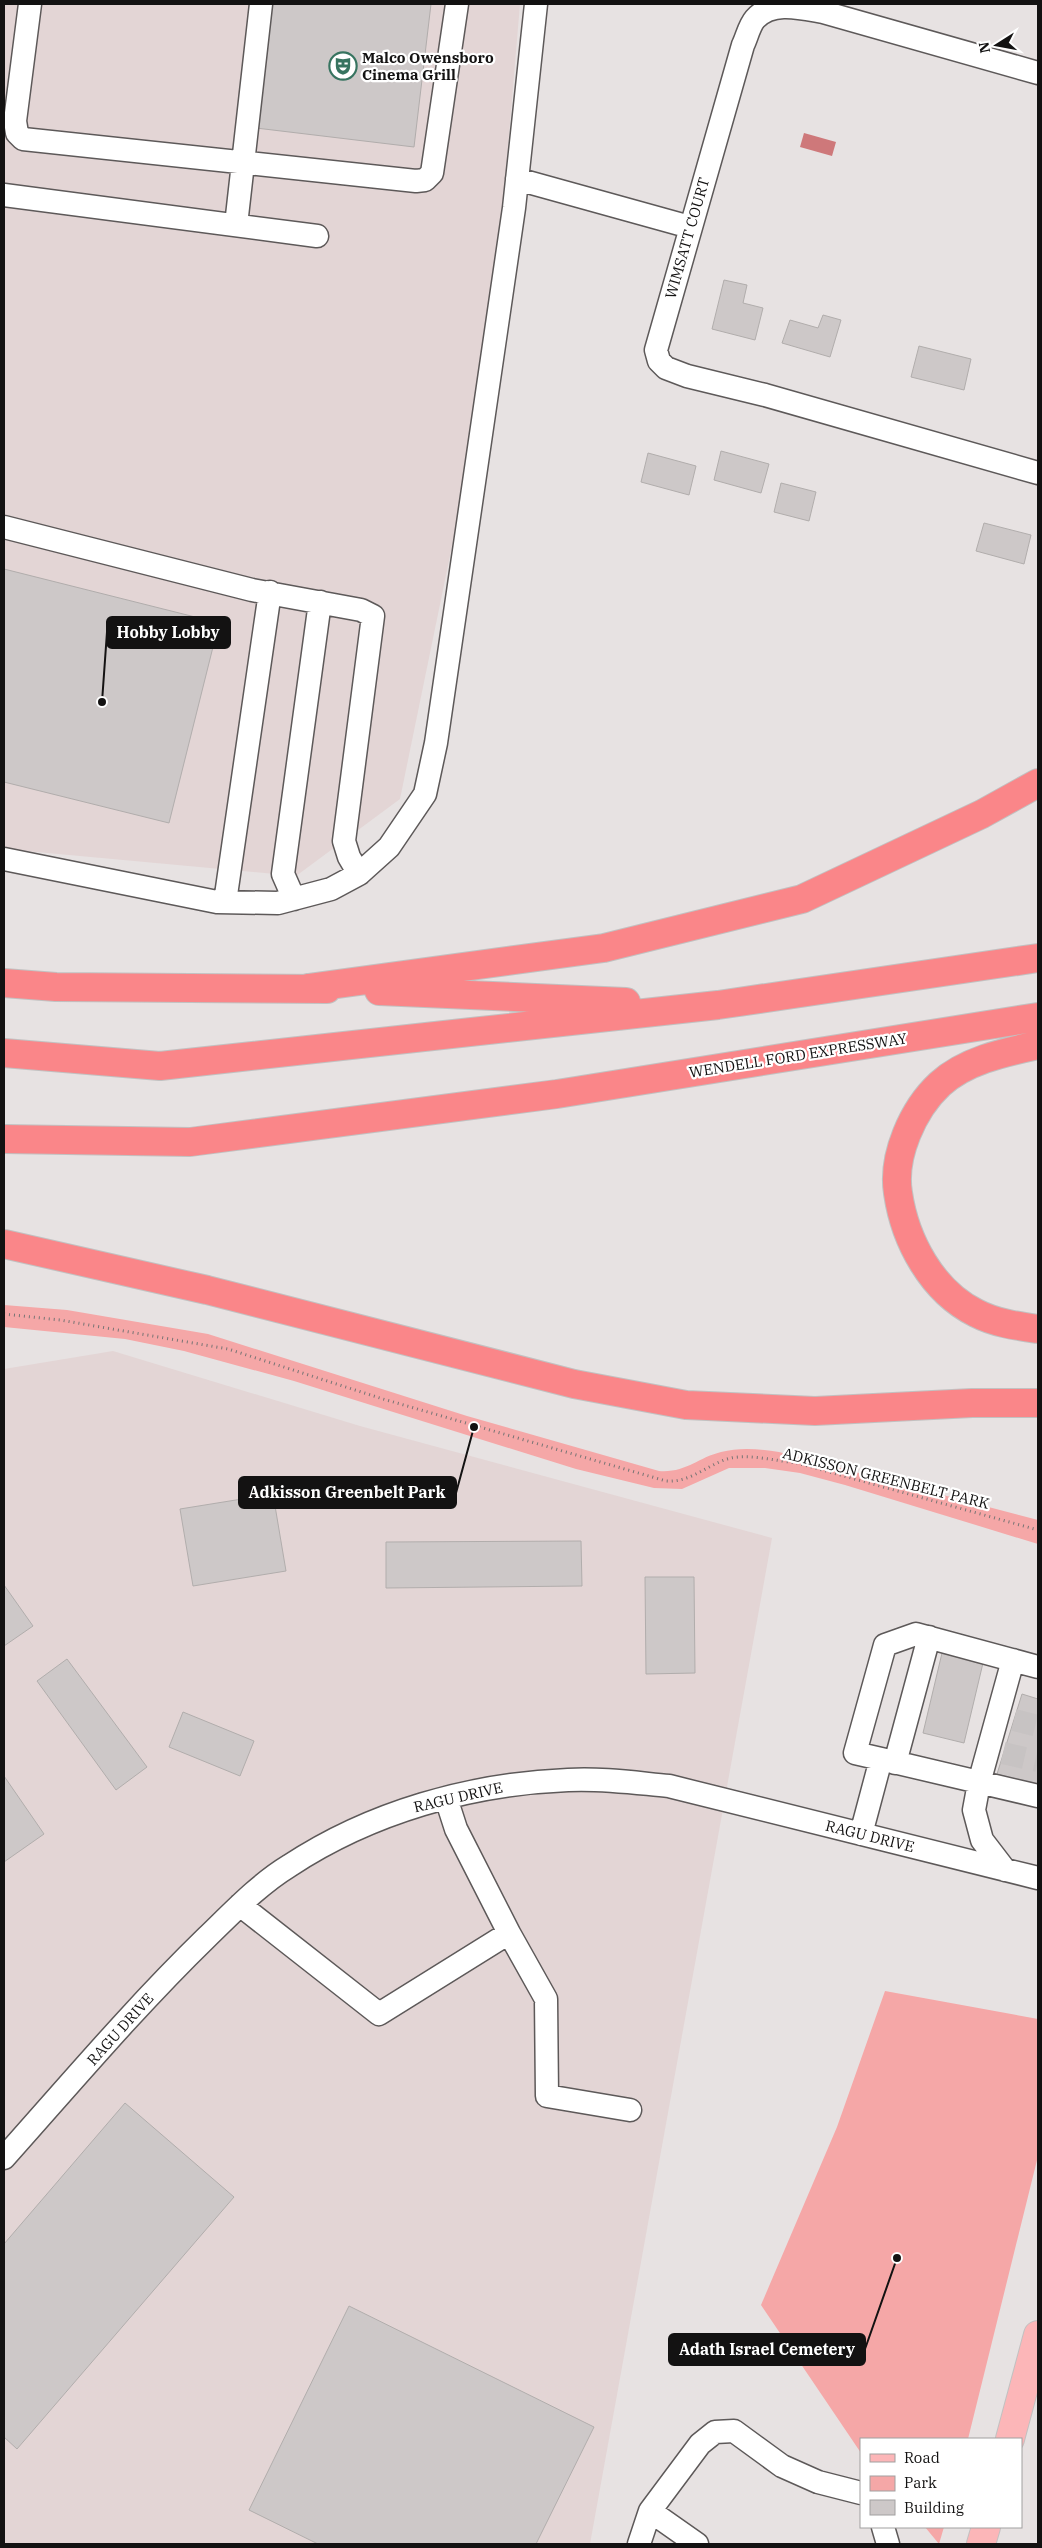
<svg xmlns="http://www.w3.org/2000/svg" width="1042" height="2548" font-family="'IBM Plex Serif',serif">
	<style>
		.built { fill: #e3d5d5 }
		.green { fill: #f5a7a7 }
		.water { fill: #ce787a }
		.building { fill: #cdc8c8; stroke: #b1adac }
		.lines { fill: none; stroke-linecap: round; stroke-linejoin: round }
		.minor-tunnel { stroke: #c7c3c3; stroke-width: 22; stroke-dasharray: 22 11; stroke-linecap: butt }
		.minor-casing { stroke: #5d5959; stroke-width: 25 }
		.major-casing { stroke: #c2c1c1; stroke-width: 30 }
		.highway-casing { stroke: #c2c1c1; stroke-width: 30 }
		.path { stroke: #777474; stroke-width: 3; stroke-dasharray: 1 4; stroke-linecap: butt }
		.minor { stroke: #fff; stroke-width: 22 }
		.major { stroke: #fcb6b8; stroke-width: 28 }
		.highway { stroke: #fa8689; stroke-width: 28 }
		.labels { text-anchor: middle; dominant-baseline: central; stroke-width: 4.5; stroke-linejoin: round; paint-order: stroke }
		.poi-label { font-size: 15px; font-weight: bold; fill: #131212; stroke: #fff; text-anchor: start }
		.street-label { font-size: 15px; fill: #131212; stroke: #fff }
		.leader { fill: none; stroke: #131212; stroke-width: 2 }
		.callout-dot { fill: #131212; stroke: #fff; stroke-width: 2 }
		.callout { fill: #131212; stroke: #131212; stroke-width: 2 }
		.callout-label { font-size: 16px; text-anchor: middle; font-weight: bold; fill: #fff }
	</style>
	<rect width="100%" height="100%" fill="#e7e2e2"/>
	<path class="built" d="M4,4h516l-30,357 -90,438 -104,77 -292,-27z
		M113,1351l247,75 412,112 -182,1006h-586v-1175z"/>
	<path class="green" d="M4,1305l63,5 141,24 259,82 192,55c27,2 38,-13 62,-19 19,-5 39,-3 58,0l259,68v24l-193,-59 -45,-12 -35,-5h-36l-47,21 -28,-1 -78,-19 -282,-88 -110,-30 -59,-12 -121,-12z
		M885,1991l153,28v137l-70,283h-107v14l-100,-148 76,-178z
		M925,2527h19l-5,17z"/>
	<path class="water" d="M804,133l32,9 -4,14 -32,-9z"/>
	<path class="building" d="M270,4h161l-17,143 -158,-19z
		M724,280l23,5 -4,18 20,5 -8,32 -43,-11z
		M823,315l18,5 -11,37 -48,-14 8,-23 28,8z
		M919,346l52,13 -7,31 -53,-13z
		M721,451l48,13 -8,29 -47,-13z
		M648,453l48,13 -7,29 -48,-13z
		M781,483l35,9 -7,29 -35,-9z
		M984,523l47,12 -7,29 -48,-13z
		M4,569l215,54 -50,200 -165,-41z
		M273,1494l13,77 -93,15 -13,-77z
		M581,1541l1,45 -196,2v-46z
		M645,1577h49l1,96 -49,1z
		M4,1585l29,41 -29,20z
		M942,1653l41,10 -19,80 -41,-10z
		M67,1659l80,108 -31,23 -79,-109z
		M1022,1694l16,5v87l-41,-12z
		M183,1712l71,29 -14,35 -71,-29z
		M4,1776l40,58 -40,28z
		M125,2103l109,94 -217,252 -13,-12v-193z
		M349,2306l245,121 -58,117h-218l-69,-34z"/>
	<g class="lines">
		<path class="minor-tunnel" d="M1014,1720l24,6
			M1003,1753l35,8"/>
		<g class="minor-casing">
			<path id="minor" d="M30,4l-15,117 2,12 6,6 393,42 9,-1 7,-7 25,-169
				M1038,73l-215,-61c-22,-4 -51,-12 -68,7 -6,7 -8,18 -12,26l-87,305 3,11 7,7 21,8 78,19 273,78
				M517,179l173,48
				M4,195l313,41
				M236,225l25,-221
				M4,527l248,63 109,20 12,6 -29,225 5,16 10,17
				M4,859l213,43 61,1 53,-14 28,-15 30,-27 36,-53 11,-51 78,-535 22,-204
				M294,899l-11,-25 37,-272
				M225,902l45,-310
				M881,1759l157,37
				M895,1763l34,-126
				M861,1834l20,-75 -26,-6 30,-108 31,-11 122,33
				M1005,1870l-23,-30 -8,-30 5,-27 34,-123
				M240,1905l139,109 130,-81 -53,-104 -10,-31
				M509,1933l37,66 1,97 83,14
				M4,2158c66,-74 131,-151 203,-221 26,-25 51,-52 82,-71 82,-54 181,-82 279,-86 34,-2 68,3 101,6l369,92
				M650,2511l47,33
				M883,2527l5,17
				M639,2544l11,-33 50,-67 15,-12 19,-1 48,35 36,16 43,11"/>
		</g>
		<g class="major-casing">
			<path id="major" d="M1010,2439l28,-104
				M981,2544l5,-17"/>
		</g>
		<g class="highway-casing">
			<path id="highway" d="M4,983l52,4 271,2
				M308,988l296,-40 198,-49 180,-85 56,-31
				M379,991l247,11
				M1038,1045c-32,7 -72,15 -98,39 -27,25 -48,72 -42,109 7,48 34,98 78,120 19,10 41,13 62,16
				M4,1053l156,13 558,-61 320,-47
				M4,1139l186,3 367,-48 481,-77
				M4,1244l203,46 367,94 112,21 129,6 157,-8h66"/>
		</g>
		<path class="path" d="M4,1314l56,6 168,29 155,50 283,82c23,2 40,-15 61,-22 20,-6 49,2 70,4l241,67"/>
		<use href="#minor" class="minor"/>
		<use href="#major" class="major"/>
		<use href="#highway" class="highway"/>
	</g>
	<defs>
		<g id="theatre-ring" transform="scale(1.4375)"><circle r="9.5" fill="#fff" stroke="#377460" stroke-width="1.5"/><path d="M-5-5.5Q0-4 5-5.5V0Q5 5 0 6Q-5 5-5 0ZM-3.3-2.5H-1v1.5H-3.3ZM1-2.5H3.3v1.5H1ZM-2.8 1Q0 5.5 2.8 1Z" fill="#377460"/></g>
	</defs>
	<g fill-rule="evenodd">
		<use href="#theatre-ring" x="343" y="66"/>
	</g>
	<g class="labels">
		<g class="poi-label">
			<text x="362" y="57">Malco Owensboro<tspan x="362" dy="17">Cinema Grill</tspan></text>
		</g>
		<g class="street-label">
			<text transform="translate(687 238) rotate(-74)">WIMSATT COURT</text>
			<text transform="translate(798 1055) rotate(-9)">WENDELL FORD EXPRESSWAY</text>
			<text transform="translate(886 1478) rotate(14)">ADKISSON GREENBELT PARK</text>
			<text transform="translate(458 1797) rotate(-13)">RAGU DRIVE</text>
			<text transform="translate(870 1836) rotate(14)">RAGU DRIVE</text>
			<text transform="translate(120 2029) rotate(-48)">RAGU DRIVE</text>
		</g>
	</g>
	<path class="leader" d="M102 702L107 632M474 1427L456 1493M897 2258L865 2349"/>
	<g class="callout-dot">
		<circle cx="102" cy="702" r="5"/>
		<circle cx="474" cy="1427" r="5"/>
		<circle cx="897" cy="2258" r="5"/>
	</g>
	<g class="callout">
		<rect x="107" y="617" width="123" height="31" rx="5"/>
		<rect x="239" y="1477" width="217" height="31" rx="5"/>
		<rect x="669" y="2334" width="196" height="31" rx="5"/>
	</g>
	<g class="callout-label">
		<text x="168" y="638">Hobby Lobby</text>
		<text x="347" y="1498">Adkisson Greenbelt Park</text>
		<text x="767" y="2355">Adath Israel Cemetery</text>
	</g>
	<rect width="1042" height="2548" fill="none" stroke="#131212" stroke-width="10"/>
	<rect x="860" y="2438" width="162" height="90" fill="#ffffff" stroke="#a1a0a0"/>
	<rect x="870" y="2454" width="25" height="8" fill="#fcb6b8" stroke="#a1a0a0"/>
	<text x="904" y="2463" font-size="15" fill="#131212">Road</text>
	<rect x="870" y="2476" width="25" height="15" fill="#f5a7a7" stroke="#a1a0a0"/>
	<text x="904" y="2488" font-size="15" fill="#131212">Park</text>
	<rect x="870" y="2500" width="25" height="15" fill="#cdc8c8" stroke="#a1a0a0"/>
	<text x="904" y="2513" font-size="15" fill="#131212">Building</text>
	<g transform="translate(997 45) rotate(259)" stroke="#ffffff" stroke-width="4" paint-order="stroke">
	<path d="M0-4L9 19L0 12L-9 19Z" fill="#131212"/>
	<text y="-8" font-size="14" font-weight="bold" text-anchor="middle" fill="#131212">N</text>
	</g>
</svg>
